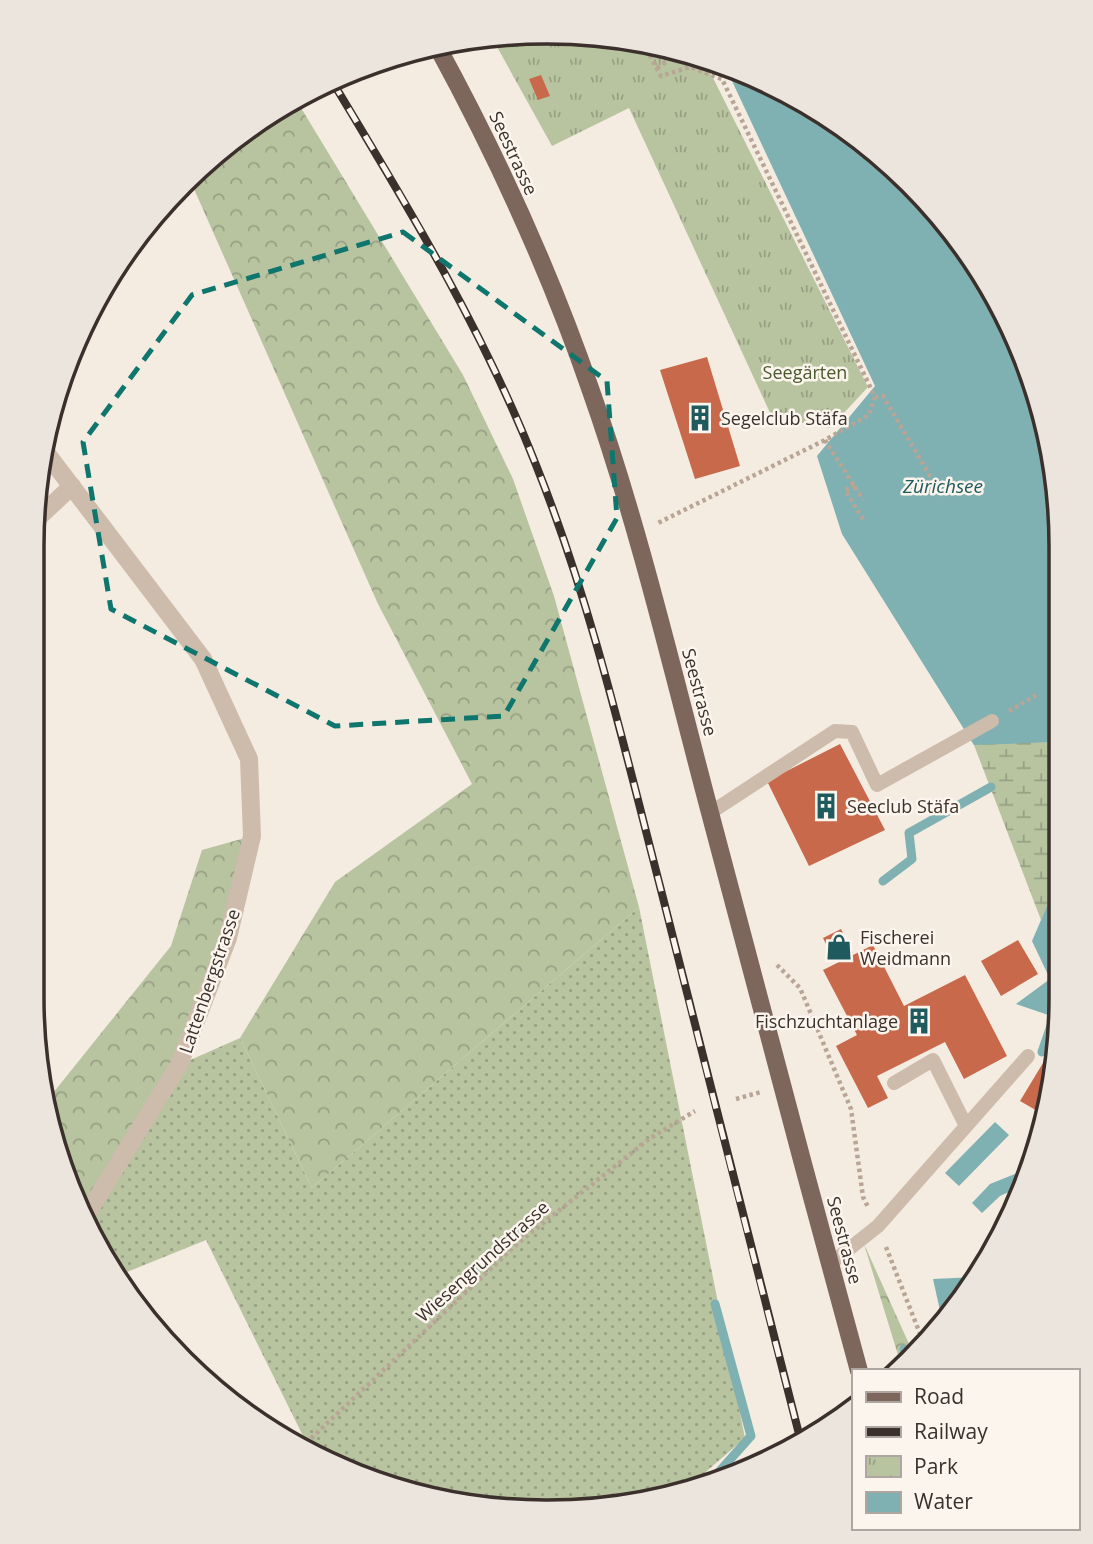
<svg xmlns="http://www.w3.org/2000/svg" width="1093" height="1544" font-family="'Open Sans',sans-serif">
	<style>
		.grass { fill: url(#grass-dots) }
		.forest { fill: url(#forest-crowns) }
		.wetland { fill: url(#wetland-marsh) }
		.park { fill: url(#park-tufts) }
		.water { fill: #7fb0b2 }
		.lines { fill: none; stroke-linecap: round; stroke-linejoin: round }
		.stream { stroke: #7fb0b2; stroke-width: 9 }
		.building { fill: #c8694b }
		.path { stroke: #b9a596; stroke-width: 4.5; stroke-dasharray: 3.5 3.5; stroke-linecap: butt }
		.service { stroke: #cdbbac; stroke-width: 14 }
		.minor { stroke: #cdbbac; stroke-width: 18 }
		.primary { stroke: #7d675c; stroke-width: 18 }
		.rail-casing { stroke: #3b302b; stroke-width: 8 }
		.rail { stroke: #fbf5ee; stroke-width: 5; stroke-dasharray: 16; stroke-linecap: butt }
		.marked { fill: none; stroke: #0f766e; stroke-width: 5; stroke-dasharray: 14 9; stroke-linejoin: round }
		.labels { text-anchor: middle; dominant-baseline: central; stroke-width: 5; stroke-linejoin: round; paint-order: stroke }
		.street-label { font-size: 18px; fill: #3b302b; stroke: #fbf5ee }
		.park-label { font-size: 18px; fill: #4a5a2e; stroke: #fbf5ee }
		.poi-label { font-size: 18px; fill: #3b302b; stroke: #fbf5ee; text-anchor: start }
		.water-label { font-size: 19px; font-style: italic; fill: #1f5a5e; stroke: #fbf5ee }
		.rim { fill: none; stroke: #3b302b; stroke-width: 3.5 }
	</style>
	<defs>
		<pattern id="grass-dots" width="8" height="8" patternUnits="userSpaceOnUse" patternTransform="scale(1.75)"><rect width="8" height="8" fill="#b8c4a0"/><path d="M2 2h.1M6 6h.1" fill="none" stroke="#97a083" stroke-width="1.8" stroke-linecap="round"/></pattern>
		<pattern id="forest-crowns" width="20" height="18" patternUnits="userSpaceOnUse" patternTransform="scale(1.75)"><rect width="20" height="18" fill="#b8c4a0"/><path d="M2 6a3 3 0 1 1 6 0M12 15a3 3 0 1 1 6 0" fill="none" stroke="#97a083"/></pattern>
		<pattern id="wetland-marsh" width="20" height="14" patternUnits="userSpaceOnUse" patternTransform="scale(1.75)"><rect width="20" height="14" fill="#b8c4a0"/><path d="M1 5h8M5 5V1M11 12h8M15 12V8" fill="none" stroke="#97a083"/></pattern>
		<pattern id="park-tufts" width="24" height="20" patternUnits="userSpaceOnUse" patternTransform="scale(1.75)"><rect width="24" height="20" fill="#b8c4a0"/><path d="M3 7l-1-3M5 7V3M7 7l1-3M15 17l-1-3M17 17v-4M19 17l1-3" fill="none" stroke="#97a083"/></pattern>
	</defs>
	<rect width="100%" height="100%" fill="#f4ebe1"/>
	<path class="grass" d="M639,907l106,531 -59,51 -73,19 -167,-5 -127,-43 -18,-12 5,-6 -100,-202 -84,34 -5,7 -30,-67 92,-149 61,-27 72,150z"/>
	<path class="forest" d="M295,98l168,277 50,104 41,117 85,311 -327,281 -72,-150 95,-156 137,-98 -94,-180 -188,-424 17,-21z
		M252,836l-73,229 -92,149 -38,-83 -4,-28 126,-157 31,-96z
		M864,1244l50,111 -12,13z"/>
	<path class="wetland" d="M938,546l76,197 45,-1v136l-18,42 -67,-175 -99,-159z"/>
	<path class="park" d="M581,33l44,7 5,7c25,-5 49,2 73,11l165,329 -38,41 -58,-11 -143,-309 -77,38 -61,-110z"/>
	<path class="water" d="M725,66l50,19 85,53 74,69 75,112 48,160 2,263 -85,3 -132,-211 -25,-78 58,-70z
		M1059,878l1,141 -44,-15 34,-25 -18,-38z
		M995,1122l14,13 -50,51 -14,-13z
		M1030,1168l-6,17 -24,11 -18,17 -10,-10 18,-19z
		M976,1277l-21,34 -12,13 -10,-45z"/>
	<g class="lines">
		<path class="stream" d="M883,881l29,-22 -3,-26 82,-46
			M1042,1052l12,-35
			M456,1286l59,-54
			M904,1349l5,12
			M295,1443l4,-3
			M710,1482l41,-46 -36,-132"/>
	</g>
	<path class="building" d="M541,75l9,21 -12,4 -9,-21z
		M707,357l33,109 -45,13 -35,-109z
		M840,744l45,86 -76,36 -42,-85z
		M841,929l12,24 -18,9 -12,-24z
		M1018,940l20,34 -37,22 -20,-35z
		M873,945l31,61 61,-31 42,81 -43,23 -19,-37 -68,34 11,22 -20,10 -32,-62 21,-11 -34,-65z
		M1043,1063l11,7 -8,46 -26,-15z"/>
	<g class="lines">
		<path class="path" d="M643,43l18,33 29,-9 32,12 153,318 -6,18 -44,25 -169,84
			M657,68l9,-6
			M875,397l8,-1 60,102
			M825,440l38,60
			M855,485l-10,5 19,31
			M1009,711l29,-17
			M777,965l23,23 51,121 12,88 5,10
			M736,1099l25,-7
			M886,1247l38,97
			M301,1448l217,-205 131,-104 46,-28"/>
		<path class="service" d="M710,813l125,-82 17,1 25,53 115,-64
			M894,1083l39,-23 33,66
			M830,1264l48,-38 150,-170"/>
		<path class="minor" d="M41,446l162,213 46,100 3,77 -24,102 -49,127 -92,149
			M40,516l32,-30"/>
		<path class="primary" d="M437,46c60,110 113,226 154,345 48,136 81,278 118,418 49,187 99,375 150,562"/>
		<g class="rail-casing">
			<path id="rail" d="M332,81c75,124 151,249 204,384 55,137 88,282 125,425 46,183 92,366 139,548"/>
		</g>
		<use href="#rail" class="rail"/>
	</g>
	<path class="marked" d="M403,232l204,149 10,137 -113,198 -169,10 -224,-117 -28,-167 109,-147z"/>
	<defs>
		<g id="building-bare" transform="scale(2.1)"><path d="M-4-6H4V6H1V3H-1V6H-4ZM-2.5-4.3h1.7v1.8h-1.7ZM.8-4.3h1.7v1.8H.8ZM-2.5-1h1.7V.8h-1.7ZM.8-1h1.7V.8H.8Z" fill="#1f5a5e" stroke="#fbf5ee" stroke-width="2.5" paint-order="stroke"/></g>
		<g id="shop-bare" transform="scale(2.1)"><path d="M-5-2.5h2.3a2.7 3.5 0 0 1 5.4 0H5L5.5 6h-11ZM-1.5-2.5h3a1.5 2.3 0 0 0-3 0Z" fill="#1f5a5e" stroke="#fbf5ee" stroke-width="2.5" paint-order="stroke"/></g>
	</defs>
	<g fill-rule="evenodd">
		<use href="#building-bare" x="700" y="418"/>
		<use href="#building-bare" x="826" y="806"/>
		<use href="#shop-bare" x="839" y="947"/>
		<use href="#building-bare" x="919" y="1021"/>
	</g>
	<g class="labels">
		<g class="street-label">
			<text transform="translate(514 153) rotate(65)">Seestrasse</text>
			<text transform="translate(700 692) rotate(75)">Seestrasse</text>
			<text transform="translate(209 981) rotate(-71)">Lattenbergstrasse</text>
			<text transform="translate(845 1240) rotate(75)">Seestrasse</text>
			<text transform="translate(482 1261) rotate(-42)">Wiesengrundstrasse</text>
		</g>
		<g class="park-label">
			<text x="805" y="372">Seegärten</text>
		</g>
		<g class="poi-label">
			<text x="721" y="418">Segelclub Stäfa</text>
			<text x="847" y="806">Seeclub Stäfa</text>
			<text x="860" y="937">Fischerei<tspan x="860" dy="21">Weidmann</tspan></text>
			<text x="898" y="1021" text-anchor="end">Fischzuchtanlage</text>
		</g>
		<g class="water-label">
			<text x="943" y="486">Zürichsee</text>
		</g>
	</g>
	<path d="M0 0H1093V1544H0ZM546 44H547A502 502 0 0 1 1049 546V998A502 502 0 0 1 547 1500H546A502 502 0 0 1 44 998V546A502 502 0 0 1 546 44Z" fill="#ece5de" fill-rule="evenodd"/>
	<path class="rim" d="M546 44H547A502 502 0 0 1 1049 546V998A502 502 0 0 1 547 1500H546A502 502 0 0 1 44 998V546A502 502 0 0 1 546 44Z"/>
	<rect x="852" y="1369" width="228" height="161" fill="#fbf5ee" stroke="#aea6a0" stroke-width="2"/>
	<rect x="866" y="1392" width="35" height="10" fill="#7d675c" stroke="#aea6a0" stroke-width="2"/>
	<text x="914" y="1404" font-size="21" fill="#3b302b">Road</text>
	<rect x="866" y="1427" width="35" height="10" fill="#3b302b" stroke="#aea6a0" stroke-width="2"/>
	<text x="914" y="1439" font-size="21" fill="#3b302b">Railway</text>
	<rect x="866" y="1456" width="35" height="21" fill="url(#park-tufts)" stroke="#aea6a0" stroke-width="2"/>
	<text x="914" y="1474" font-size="21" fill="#3b302b">Park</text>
	<rect x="866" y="1492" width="35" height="21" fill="#7fb0b2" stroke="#aea6a0" stroke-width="2"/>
	<text x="914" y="1509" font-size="21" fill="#3b302b">Water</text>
</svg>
